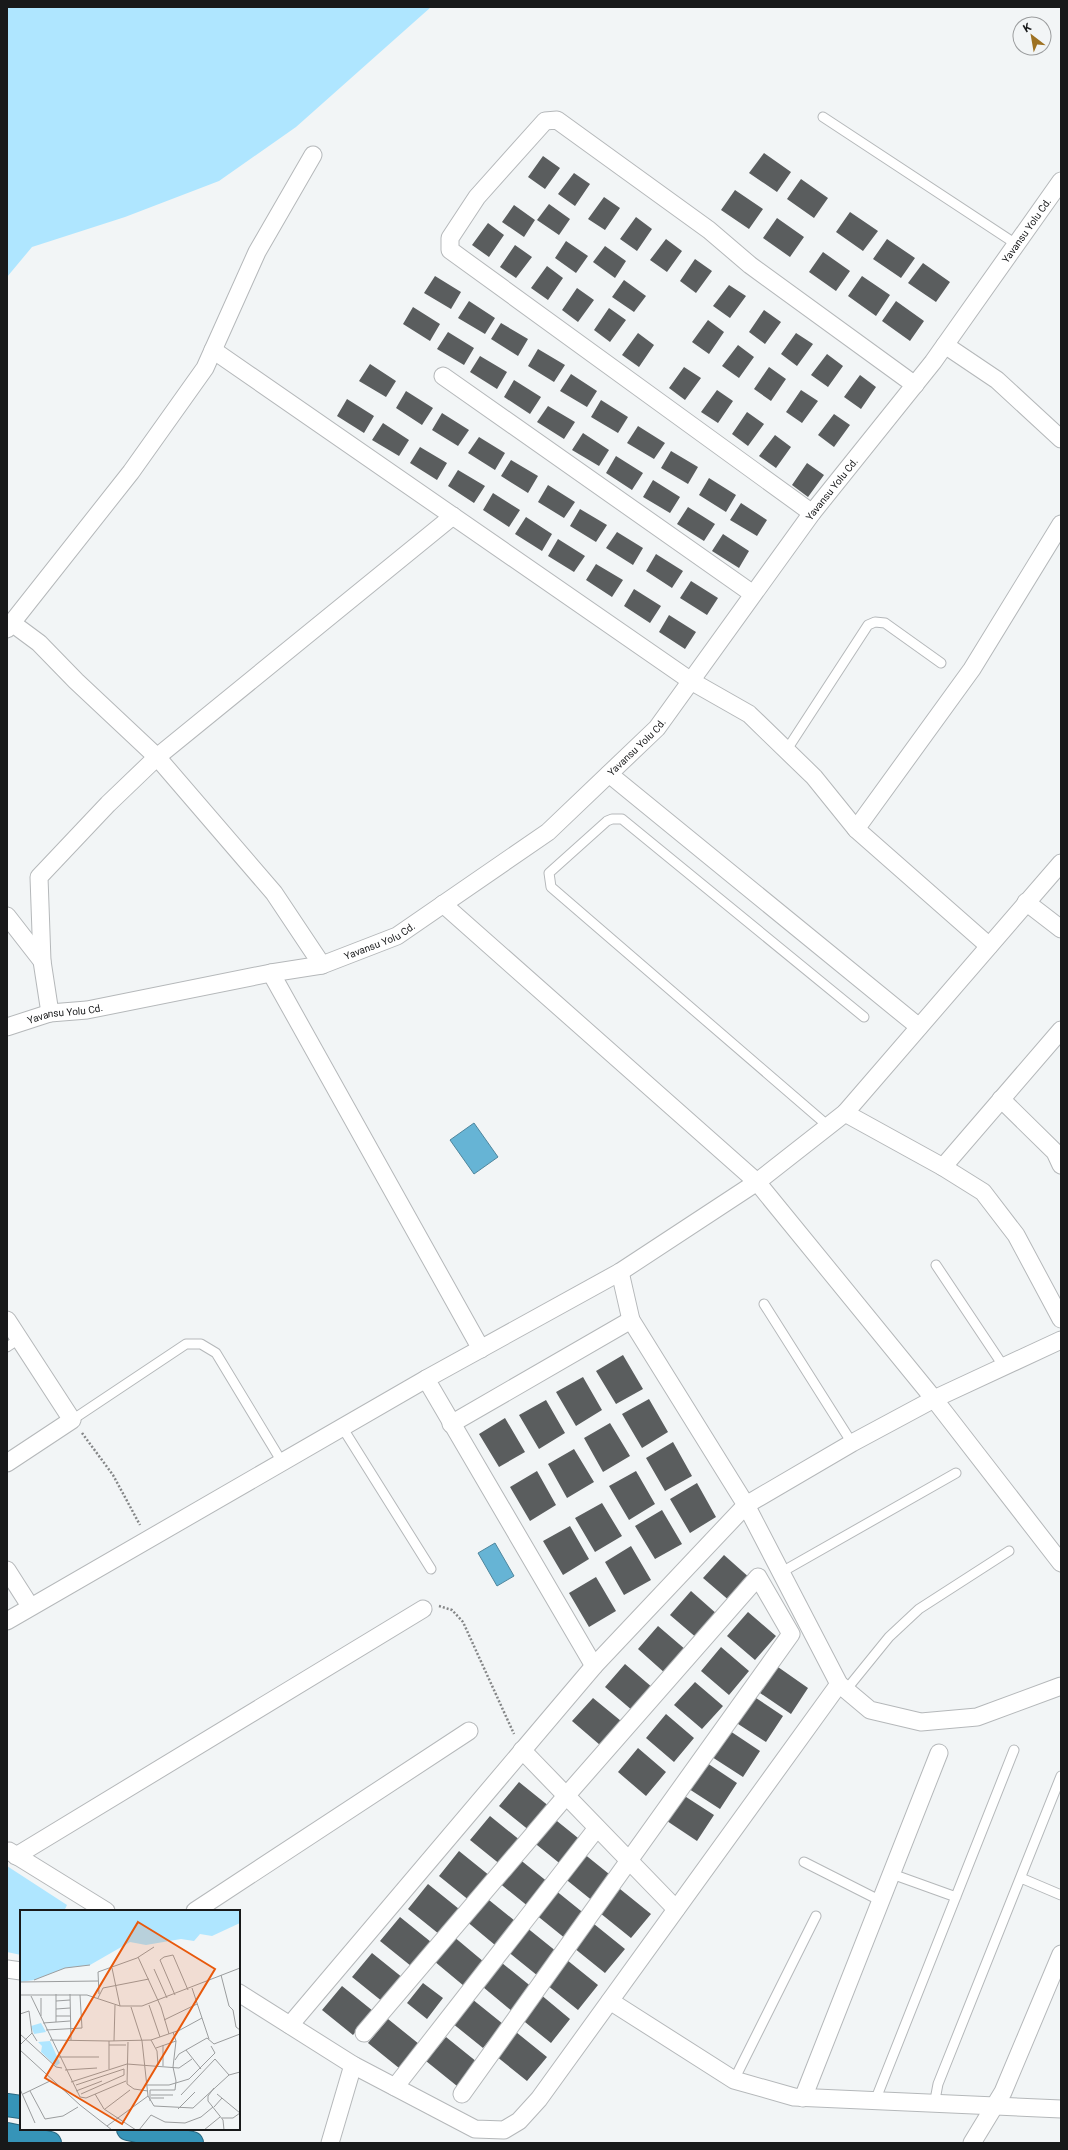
<svg xmlns="http://www.w3.org/2000/svg" width="1068" height="2150" font-family="Roboto,sans-serif">
	<style>
		.green { fill: #afe6ff }
		.water { fill: #66b4d5; stroke: #4f869d }
		.building { fill: #5a5d5e }
		.lines { fill: none; stroke-linecap: round; stroke-linejoin: round }
		.lane-casing { stroke: #b5b8ba; stroke-width: 11 }
		.street-casing { stroke: #b5b8ba; stroke-width: 19 }
		.highway-casing { stroke: #2c6981; stroke-width: 24 }
		.path { stroke: #848687; stroke-width: 2.5; stroke-dasharray: 2 2; stroke-linecap: butt }
		.lane { stroke: #fff; stroke-width: 9 }
		.street { stroke: #fff; stroke-width: 17 }
		.highway { stroke: #3694b8; stroke-width: 22 }
		.labels { text-anchor: middle; dominant-baseline: central; stroke-width: 4; stroke-linejoin: round; paint-order: stroke }
		.street-label { font-size: 10px; fill: #18191a; stroke: #f2f5f6 }
		.inset-road { fill: none; stroke: #9b9d9e; stroke-width: 1 }
		.view { fill: #e8590c; fill-opacity: 0.15; stroke: #e8590c; stroke-width: 2 }
		.inset-edge { fill: none; stroke: #18191a; stroke-width: 2 }
	</style>
	<rect width="100%" height="100%" fill="#f2f5f6"/>
	<path class="green" d="M7,7h424l-135,120 -77,54 -94,36 -93,30 -25,30z
		M7,1866l60,39 -3,6h-43v44l-14,-3z"/>
	<path class="water" d="M474,1123l24,34 -24,17 -24,-34z
		M495,1543l19,33 -17,10 -19,-33z"/>
	<path class="building" d="M764,153l27,19 -14,20 -28,-19z
		M543,156l17,12 -15,21 -17,-12z
		M574,173l16,11 -15,22 -17,-12z
		M801,179l27,19 -14,20 -27,-19z
		M735,190l28,19 -14,20 -28,-19z
		M604,197l16,11 -15,22 -17,-11z
		M549,204l21,15 -11,16 -22,-15z
		M514,205l21,15 -11,17 -22,-15z
		M850,212l28,19 -15,20 -27,-19z
		M636,217l16,12 -15,22 -17,-12z
		M777,218l27,19 -14,20 -27,-19z
		M488,223l16,12 -15,22 -17,-12z
		M666,239l16,12 -15,21 -17,-12z
		M887,239l28,19 -14,20 -28,-19z
		M566,241l22,15 -12,17 -21,-15z
		M515,245l17,12 -16,21 -16,-11z
		M605,246l21,15 -11,17 -22,-16z
		M823,252l27,19 -14,20 -27,-19z
		M695,259l17,12 -16,22 -16,-12z
		M923,263l27,19 -14,20 -28,-19z
		M547,266l16,12 -15,22 -17,-12z
		M435,276l26,16 -10,17 -27,-16z
		M862,276l28,19 -14,21 -28,-20z
		M624,280l22,16 -12,16 -22,-15z
		M729,285l17,11 -16,22 -17,-12z
		M577,288l17,12 -16,22 -16,-12z
		M469,301l26,17 -10,16 -27,-16z
		M896,301l28,20 -14,20 -28,-20z
		M413,307l27,17 -10,17 -27,-17z
		M609,308l17,12 -16,22 -16,-12z
		M764,310l17,12 -16,22 -16,-12z
		M708,320l16,12 -15,22 -17,-12z
		M501,323l27,16 -10,17 -27,-17z
		M448,332l26,16 -10,17 -27,-16z
		M638,333l16,12 -15,22 -17,-12z
		M796,333l17,11 -16,22 -16,-12z
		M738,345l16,12 -15,21 -17,-12z
		M538,349l27,16 -11,17 -26,-16z
		M827,354l16,12 -15,21 -17,-12z
		M480,356l27,16 -10,17 -27,-17z
		M370,364l26,17 -10,16 -27,-16z
		M684,367l17,11 -16,22 -16,-12z
		M769,367l17,12 -15,22 -17,-12z
		M571,374l26,17 -10,16 -27,-16z
		M860,375l16,12 -15,22 -17,-12z
		M514,380l27,17 -11,17 -26,-17z
		M717,390l16,11 -15,22 -17,-11z
		M801,390l17,11 -16,22 -16,-11z
		M406,391l27,17 -11,17 -26,-17z
		M347,399l27,17 -10,17 -27,-17z
		M601,400l27,17 -10,16 -27,-16z
		M548,406l27,16 -11,17 -27,-17z
		M747,412l17,12 -16,22 -16,-12z
		M442,413l27,17 -11,16 -26,-16z
		M834,414l16,11 -16,22 -16,-12z
		M383,423l26,17 -10,16 -27,-16z
		M638,426l27,17 -11,16 -27,-16z
		M583,433l26,17 -10,16 -27,-16z
		M775,435l16,12 -15,21 -17,-12z
		M479,437l26,16 -10,17 -27,-17z
		M420,447l27,16 -10,17 -27,-17z
		M671,451l27,16 -10,17 -27,-16z
		M616,456l27,17 -11,17 -26,-17z
		M511,460l27,16 -10,17 -27,-17z
		M807,463l17,12 -16,22 -16,-12z
		M458,470l27,16 -11,17 -26,-17z
		M709,478l27,17 -10,17 -27,-17z
		M653,480l27,17 -10,16 -27,-16z
		M548,485l27,17 -11,16 -26,-16z
		M493,493l27,17 -11,17 -26,-17z
		M741,503l26,17 -10,16 -27,-16z
		M688,507l27,17 -11,17 -27,-17z
		M580,509l27,16 -11,17 -26,-16z
		M526,517l26,17 -10,17 -27,-17z
		M617,532l26,16 -10,17 -27,-17z
		M723,534l26,17 -10,17 -27,-17z
		M558,539l27,17 -11,16 -26,-16z
		M656,554l27,17 -11,17 -26,-17z
		M596,564l27,16 -11,17 -26,-17z
		M691,581l27,17 -11,17 -27,-17z
		M634,589l27,17 -11,17 -26,-17z
		M669,615l27,17 -11,17 -26,-17z
		M623,1355l20,34 -27,15 -20,-33z
		M583,1377l19,33 -26,16 -20,-34z
		M649,1399l19,33 -26,16 -20,-34z
		M546,1400l19,33 -26,16 -20,-34z
		M505,1418l20,34 -26,15 -20,-33z
		M610,1423l20,33 -27,16 -19,-34z
		M673,1442l19,34 -27,15 -19,-33z
		M574,1449l20,33 -27,16 -19,-34z
		M537,1471l19,34 -26,16 -20,-34z
		M636,1471l19,33 -26,16 -20,-34z
		M697,1483l19,34 -26,16 -20,-34z
		M602,1503l20,33 -27,16 -20,-34z
		M662,1510l20,34 -27,15 -20,-33z
		M570,1526l19,33 -26,16 -20,-34z
		M631,1546l20,34 -27,15 -19,-33z
		M724,1555l27,24 -20,23 -28,-24z
		M596,1577l20,34 -27,16 -20,-34z
		M691,1591l27,24 -20,24 -28,-24z
		M748,1612l28,24 -21,24 -28,-24z
		M658,1626l28,24 -20,24 -28,-25z
		M721,1647l28,24 -20,24 -28,-24z
		M625,1664l28,24 -20,23 -28,-24z
		M778,1667l30,21 -17,26 -31,-21z
		M695,1682l28,24 -21,23 -28,-24z
		M753,1696l30,20 -17,26 -31,-20z
		M593,1698l28,23 -21,24 -28,-24z
		M666,1714l28,24 -20,24 -28,-24z
		M730,1731l30,20 -17,26 -31,-20z
		M638,1748l28,24 -20,24 -28,-24z
		M707,1763l30,20 -17,26 -31,-20z
		M519,1782l31,25 -20,24 -31,-25z
		M683,1795l31,20 -17,26 -30,-20z
		M490,1816l31,25 -20,24 -31,-25z
		M552,1817l31,25 -20,24 -31,-25z
		M459,1851l31,25 -20,25 -31,-25z
		M583,1853l31,25 -20,24 -31,-25z
		M518,1858l31,25 -20,24 -31,-25z
		M428,1884l31,25 -20,25 -31,-25z
		M620,1889l31,25 -20,24 -31,-25z
		M555,1890l31,25 -20,24 -31,-25z
		M484,1896l31,25 -20,24 -30,-25z
		M400,1917l31,25 -20,24 -31,-25z
		M594,1924l31,25 -20,24 -31,-25z
		M526,1927l31,25 -19,24 -31,-25z
		M453,1936l31,26 -20,24 -30,-25z
		M372,1953l31,25 -20,24 -31,-25z
		M567,1960l31,25 -20,25 -31,-25z
		M502,1963l31,25 -20,24 -30,-25z
		M423,1983l20,15 -16,21 -20,-16z
		M342,1986l31,25 -20,24 -31,-25z
		M540,1994l30,25 -19,24 -31,-25z
		M472,1999l31,25 -20,24 -31,-25z
		M388,2019l31,25 -20,24 -31,-25z
		M516,2032l31,25 -20,24 -31,-25z
		M446,2037l31,25 -20,24 -31,-25z"/>
	<g class="lines">
		<g class="lane-casing">
			<path id="lane" d="M823,117l193,127
				M786,751l82,-126 7,-3 10,1 56,40
				M827,1125l-276,-238 -2,-14 58,-52 5,-2h10l242,198
				M936,1265l68,102
				M764,1304l88,139
				M7,1347l12,-8
				M72,1420l114,-76h15l15,9 66,109
				M342,1427l89,142
				M780,1573l176,-100
				M846,1690l43,-53 30,-28 90,-58
				M804,1862l77,39
				M892,1874l64,23
				M1021,1878l40,17
				M734,2080l82,-164
				M875,2101l139,-351
				M934,2105l4,-21 123,-308"/>
		</g>
		<g class="street-casing">
			<g id="street">
				<path d="M945,345l52,35 64,59"/>
				<path d="M213,350l478,331 58,33 65,63 42,52 133,117"/>
				<path d="M443,376l310,218"/>
				<path d="M812,513l-362,-263v-12l27,-41 68,-76 12,-1 152,110 41,35 165,120"/>
				<path d="M12,623l27,20 37,38 81,76 117,136 48,72"/>
				<path d="M7,629l124,-157 74,-104 52,-116 56,-97"/>
				<path d="M609,774l310,253"/>
				<path d="M856,829l116,-160 89,-145"/>
				<path d="M1026,902l35,27"/>
				<path d="M443,904l314,278 177,217 127,164"/>
				<path d="M7,916l35,45"/>
				<path d="M271,973l210,376"/>
				<path d="M50,1013l-8,-52 -3,-84 69,-73 49,-47 296,-241"/>
				<path id="s1" d="M7,1027l43,-14 37,-3 184,-37 51,-8 75,-29 151,-104 109,-104 155,-215 121,-151 128,-181"/>
				<path d="M1001,1099l54,53 6,13"/>
				<path d="M845,1113l98,54 40,25 33,43 45,84"/>
				<path d="M943,1167l118,-137"/>
				<path d="M620,1272l11,48 115,185 93,179 31,26 51,12 56,-5 84,-31"/>
				<path d="M7,1320l65,100 -65,43"/>
				<path d="M451,1424l180,-104"/>
				<path d="M7,1570l23,36"/>
				<path d="M7,1621l419,-242"/>
				<path d="M594,1666l-168,-287 194,-107 137,-90 88,-69 216,-250"/>
				<path d="M522,1750l154,159"/>
				<path d="M9,1851l97,60"/>
				<path d="M16,1856l407,-247"/>
				<path d="M195,1911l274,-180"/>
				<path d="M7,1969l14,2"/>
				<path d="M239,1993l114,72 122,64 29,1 15,-9 20,-22 300,-415"/>
				<path d="M610,2001l124,79 60,17 267,12"/>
				<path d="M290,2025l304,-359 152,-161 106,-62 82,-44 127,-59"/>
				<path d="M364,2033l202,-237 192,-219 33,57 -329,460"/>
				<path d="M395,2087l202,-259"/>
				<path d="M803,2098l136,-345"/>
				<path d="M330,2143l23,-78"/>
				<path d="M972,2143l31,-51 58,-138"/>
			</g>
		</g>
		<g class="highway-casing">
			<path id="highway" d="M7,2105l14,2
				M128,2129l64,14
				M7,2134l43,9"/>
		</g>
		<path class="path" d="M82,1433l31,42 27,50
			M439,1606l13,4 11,12 51,112"/>
		<use href="#lane" class="lane"/>
		<use href="#street" class="street"/>
		<use href="#highway" class="highway"/>
	</g>
	<g class="labels">
		<g class="street-label">
			<text stroke="none"><textPath href="#s1" startOffset="1356">Yavansu Yolu Cd.</textPath></text>
			<text stroke="none"><textPath href="#s1" startOffset="1032">Yavansu Yolu Cd.</textPath></text>
			<text stroke="none"><textPath href="#s1" startOffset="708">Yavansu Yolu Cd.</textPath></text>
			<text stroke="none"><textPath href="#s1" startOffset="384">Yavansu Yolu Cd.</textPath></text>
			<text stroke="none"><textPath href="#s1" startOffset="60">Yavansu Yolu Cd.</textPath></text>
		</g>
	</g>
	<g transform="translate(20 1910)">
		<rect width="220" height="220" fill="#f2f5f6"/>
		<path d="M0,0h220v13l-28,13 -12,-2 -6,7 -13,-2 -35,6 -16,-3 -40,23 -25,3 -31,12 -14,2zM21,113l5,9 -12,2 -3,-8zM30,131l10,22 -4,3 -15,-14 1,-6 -4,-4z" fill="#afe6ff"/>
		<path class="inset-road" d="M118,47l23,50 8,27M92,58l8,38M134,59l13,29M201,65l8,31 4,4 3,17 4,3M14,70l31,-12 25,-3M0,72l78,-1M172,78l17,51M50,84l1,46M79,84l-1,-22 39,-14 17,-11M0,85h67l33,11h22l98,-38M155,85l-15,-35 4,-3 9,-2 15,35M11,86l49,101 6,1 40,-17M78,88l5,-10 46,-9M36,91l14,-1M129,95l11,32M111,97l11,34 6,55 6,10 39,2 36,-33 11,-3M36,99l14,-1M0,104l9,-3 3,22 5,8M21,106v-18M36,106h14M144,110l33,-16M36,112v-28M23,113l27,-2M26,120l36,-2 -2,-33M0,124l36,33 6,1M30,130l59,1M131,130l6,11 1,14M94,131l1,-36M108,132l-1,42 7,5 14,2M0,135l12,-12M89,135h17M136,138l20,-7M0,140l60,55 32,25M166,140l15,19M39,147h40M155,150l4,-6 28,-16 7,6 26,-10M143,156v-21M89,159v-28l42,-1 29,-10 22,-12M45,160l32,-2M51,172l56,-18 52,4 13,-9M56,175l48,-16v6l-43,19M127,175h22l20,-6 26,-26 -4,-7M194,178l-6,8v5l15,19 1,10M0,179l15,34M10,181l15,28 18,-3 15,-9M56,181l26,-10M3,184l27,-13M75,184l9,15 32,21M197,184l23,19M131,185h22M161,185l34,-36 14,16M131,188h13M130,191v-11h25l1,-9 -3,-14 3,-26 -3,-9M194,197l8,-9M85,199l25,-19M158,199l17,-17M202,208h11l7,-5M87,216l41,-30M119,220l12,-15 14,7 20,1 16,-6 12,-10M184,220l16,-13"/>
		<path class="view" d="M118,12l77,47 -93,155 -77,-46z"/>
		<rect width="220" height="220" class="inset-edge"/>
	</g>
	<rect width="1068" height="2150" fill="none" stroke="#18191a" stroke-width="16"/>
	<g transform="translate(1032 36) rotate(329)"><circle r="19" fill="#f2f5f6" stroke="#9b9d9e"/>
	<path d="M0-3L7 15L0 10L-7 15Z" fill="#9e7222"/>
	<text y="-6" font-size="11" font-weight="bold" text-anchor="middle" fill="#18191a">K</text>
	</g>
</svg>
